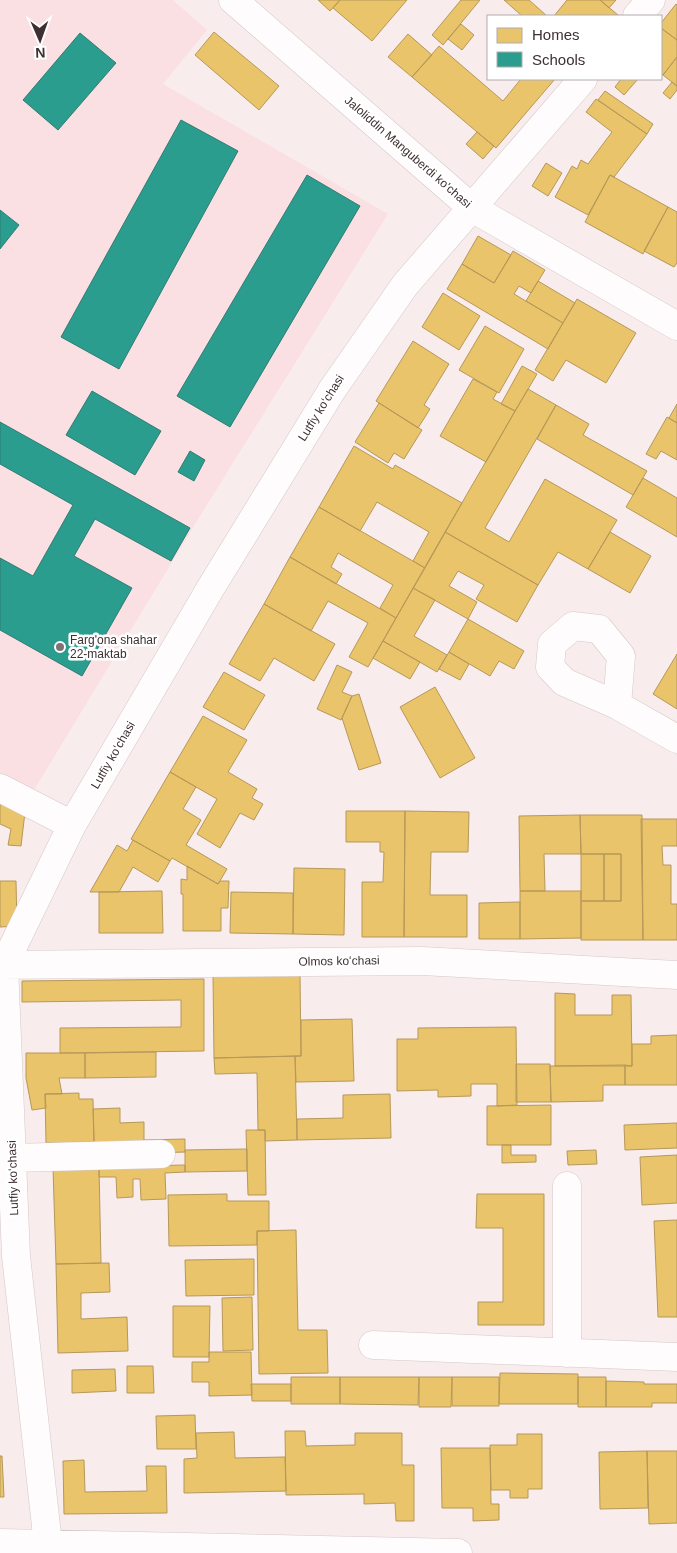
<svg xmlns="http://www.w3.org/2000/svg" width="677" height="1553" font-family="Helvetica,sans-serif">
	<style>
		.built { fill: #fae0e3 }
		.homes { fill: #e9c46a; stroke: #b69859 }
		.schools { fill: #2a9d8f; stroke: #307c73 }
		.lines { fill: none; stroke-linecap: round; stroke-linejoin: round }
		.minor-casing { stroke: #d4c8c9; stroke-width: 29 }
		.minor { stroke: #fefcfc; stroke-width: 28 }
		.poi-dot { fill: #7f7273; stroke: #fff; stroke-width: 2 }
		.labels { text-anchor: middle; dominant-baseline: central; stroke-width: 5; stroke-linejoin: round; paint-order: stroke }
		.street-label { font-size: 12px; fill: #3e3031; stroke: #fff }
		.poi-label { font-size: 12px; fill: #3e3031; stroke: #fff; text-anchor: start }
	</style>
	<rect width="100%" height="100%" fill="#f9eced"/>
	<path class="built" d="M0,0h173l34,30 -44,54 225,130 -188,302 -169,279 -31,-17z"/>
	<path class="homes" d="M318,0h22l-10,11z
		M340,0h67l-35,41 -39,-33z
		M461,0h19l-37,45 -11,-10z
		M504,0h25l18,16h-25z
		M567,0h33l18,15 -2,1h-62z
		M600,0h16l-7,8z
		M676,4l1,1v35l-16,-12v-5z
		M461,24l13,11 -12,15 -14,-11z
		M661,28l16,12v17l-14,18 -2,-2z
		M214,32l65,54 -20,24 -64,-55z
		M408,34l24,21 -20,22 -24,-20z
		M439,46l64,55 18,-22h34l-59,69 -84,-71z
		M677,57v29l-14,-11z
		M621,79h17l-14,16 -9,-8z
		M672,82l5,4v4l-7,9 -7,-6z
		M605,91l48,33 -6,10 -49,-34z
		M596,99l51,35 -33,43 -4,-2 -22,40 -33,-18 17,-31 5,3 4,-9 7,4 24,-32 -26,-20z
		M477,132l17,14 -11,13 -17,-15z
		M546,163l16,10 -14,23 -16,-10z
		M610,175l58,32 -25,47 -58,-32z
		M668,207l9,5v51l-3,4 -30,-16z
		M478,236l33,19 -17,28 -32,-19z
		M513,251l32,19 -14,23 -12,-7 -5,8 49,29 -15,26 -101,-60 15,-25 32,19z
		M538,281l37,22 -12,20 -37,-22z
		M443,293l37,23 -21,34 -37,-23z
		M577,299l59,34 -30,50 -40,-23 -13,21 -18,-11z
		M485,326l39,23 -25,44 -40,-23z
		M413,341l36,23 -25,41 6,4 -12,19 -42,-27z
		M522,366l15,8 -22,37 -14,-7z
		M473,379l24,13 -4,7 22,12 -29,51 -46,-26z
		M528,389l28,16 -71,123 24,14 36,-63 72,41 -29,49 -30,-17 -20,33 -93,-53z
		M379,403l43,27 -18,29 -10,-6 -6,10 -33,-21z
		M677,404v19l-8,-5z
		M556,405l33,19 -6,11 64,36 -14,24 -96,-56z
		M667,417l10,6v37l-16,-9 -5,8 -10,-5z
		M354,446l39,23 2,-4 67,38 -37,65 -12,-7 16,-29 -52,-30 -17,29 -41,-24z
		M643,478l34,20v39l-51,-30z
		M319,507l106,61 -29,50 -16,-10 13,-23 -55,-32 -7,14 11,7 -6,10 -46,-27z
		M445,532l93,53 -21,37 -41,-23 8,-14 -26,-14 -9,15 28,16 -9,17 -55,-31z
		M610,532l41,24 -21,37 -42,-24z
		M290,557l106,61 -28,49 -19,-10 19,-34 -40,-22 -17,30 -47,-27z
		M413,588l22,12 -21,36 33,19 -10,17 -54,-31z
		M264,604l71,40 -21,37 -40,-23 -14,23 -31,-17z
		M468,619l56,32 -10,18 -15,-8 -9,15 -41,-24z
		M383,641l37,21 -10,17 -37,-21z
		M449,652l20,12 -9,16 -21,-11z
		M677,654v55l-24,-15z
		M337,665l15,7 -10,20 10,4 -11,24 -24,-11z
		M224,672l41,23 -21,35 -41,-23z
		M435,687l40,71 -35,20 -40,-71z
		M359,694l22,69 -22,7 -17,-52 10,-22z
		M203,716l44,24 -19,32 29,17 -5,9 11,6 -9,16 -14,-7 -20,35 -23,-14 20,-35 -47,-27z
		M170,772l26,15 -13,22 18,11 -15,25 41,24 -9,15 -46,-26 -2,3 -39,-22z
		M0,801l25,11 -4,34 -13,-1 3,-16 -11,-5z
		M346,811h59l-1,126h-42v-55h21l1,-30h-4v-10h-34z
		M405,811l64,1 -1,40h-37l-1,43h37v42h-63z
		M580,815l1,39h-37l1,37h-25l-1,-75z
		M580,815h62l1,125h-62v-39h40v-47h-40z
		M641,819h36v27h-15l1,19h8v39h6v36h-34z
		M133,840l37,21 -12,21 -25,-15 -14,25h-29l27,-47 10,6z
		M581,854h23v47h-23z
		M604,854h17v47h-17z
		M187,866l31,18 2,-3h9l-1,27h-7v23h-38v-37h-2v-15l6,1z
		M294,868l51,1 -1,66 -51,-1z
		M0,881h16l1,45 -17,1z
		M162,891l1,42h-64v-41z
		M520,891h61v47l-61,1z
		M231,892l62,1v41l-63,-1z
		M520,902v37h-41v-36z
		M300,974l1,82 -87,2 -1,-82z
		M204,979v72l-144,2v-25l121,-1v-27l-159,2v-21z
		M555,993l20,1v21h37v-20h19l1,71h-77z
		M352,1019l2,62 -58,1 -1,-26h6v-36z
		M516,1027l1,78 -20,1v-22h-26v12l-33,1v-7l-41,1v-52h21v-11z
		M677,1035v50h-52v-20l7,1v-22h19v-8z
		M156,1052v25l-71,1v-25z
		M26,1053h59v25h-26l3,16h-17l1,14 -14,2 -6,-32z
		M295,1056l2,84 -32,1v-11h-7l-1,-57 -42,1 -1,-16z
		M516,1064h34l1,38h-35z
		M625,1065v20h-22v16l-52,1 -1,-36z
		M79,1093v6h14l1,43 -48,1 -1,-49z
		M390,1094l1,44 -94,2v-21l46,-1v-23z
		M551,1105v40h-64v-39z
		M120,1108v15l24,-1v18l41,-1v13l-66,2 -30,-3 -1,-9h6l-1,-33z
		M677,1123v25l-52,2 -1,-25z
		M246,1130h19l1,65h-18z
		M502,1145h9v10h25v7l-34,1z
		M247,1149v22l-62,1v-22z
		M596,1150l1,14 -29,1 -1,-14z
		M677,1155v48l-35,2 -2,-48z
		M185,1165v7l-20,1 1,26 -25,1 -1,-21h-7v18l-16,1 -1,-21h-17v-10z
		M99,1167l2,96 -45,1 -3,-96z
		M227,1194v7h42v30h-12v14l-88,1 -1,-51z
		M477,1194h67v131h-66v-23h25v-74h-27z
		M677,1220v97h-19l-4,-96z
		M296,1230l2,100h29l1,43 -69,1 -2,-143z
		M254,1259v36l-68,1 -1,-36z
		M109,1263l1,29 -29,1v26l46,-2 1,34 -70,2 -2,-89z
		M252,1297l1,53 -30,1 -1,-53z
		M173,1306h37l-1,51h-36z
		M209,1352h42l1,43 -43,1v-14h-17v-20h17z
		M127,1366h26l1,27h-27z
		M115,1369l1,22 -44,2v-23z
		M500,1373l78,1v30h-79z
		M291,1377h49v27h-49z
		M340,1377h79l-1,28 -78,-1z
		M419,1377h33l-1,30h-32z
		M452,1377h47v29h-47z
		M578,1377h28v30h-28z
		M606,1381l38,1v2h33v19h-25v4h-46z
		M251,1384h40v17h-39z
		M195,1415l1,34h-39l-1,-33z
		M285,1431h20l1,15 49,-1v-12h47v32h12v56h-18l-1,-18 -31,1v-10l-78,1z
		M234,1432l1,26 50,-1 1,34 -102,2v-34l13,-1 -1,-25z
		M517,1434h25v55h-14v9h-18v-8h-19l-1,-45h27z
		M441,1448h49l1,56h8v16l-26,1v-13h-31z
		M647,1451h30v72l-28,1z
		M647,1451l1,57 -48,1 -1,-57z
		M0,1456h2l2,41h-4z
		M84,1460l1,32 62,-1 -1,-25h20l1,47 -103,1 -1,-53z"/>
	<path class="schools" d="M80,33l36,30 -58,67 -35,-30z
		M181,120l57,31 -119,218 -58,-32z
		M307,175l53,31 -130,221 -53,-31z
		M0,210l19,15 -19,24z
		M92,391l69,40 -26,44 -69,-40z
		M0,422l190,106 -19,33 -76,-42 -21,37 58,32 -50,88 -82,-46v-72l33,18 40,-71 -73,-41z
		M190,451l15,9 -11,21 -16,-9z"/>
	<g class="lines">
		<g class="minor-casing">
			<path id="minor" d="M233,0l239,208 205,118
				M637,16l14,-16
				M617,705l4,-49 -22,-27 -26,-3 -21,18 -2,23 14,15 53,23 60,34
				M0,788l72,37
				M0,965l422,-4 255,14
				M12,1158l149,-4
				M567,1186v167
				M373,1345l304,12
				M0,1543l458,10
				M49,1553l-33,-297 -12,-291 68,-140 138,-236 122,-199 73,-105 178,-206"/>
		</g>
		<use href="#minor" class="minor"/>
	</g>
	<circle class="poi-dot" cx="60" cy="647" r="5"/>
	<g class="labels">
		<g class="street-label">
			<text transform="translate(408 152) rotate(41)">Jaloliddin Manguberdi ko'chasi</text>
			<text transform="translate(321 408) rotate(-58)">Lutfiy koʻchasi</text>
			<text transform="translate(113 755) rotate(-60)">Lutfiy koʻchasi</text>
			<text transform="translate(339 961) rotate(-1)">Olmos koʻchasi</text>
			<text transform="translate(13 1178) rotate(-92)">Lutfiy koʻchasi</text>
		</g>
		<g class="poi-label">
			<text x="70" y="640">Farg'ona shahar<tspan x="70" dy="14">22-maktab</tspan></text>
		</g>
	</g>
	<rect x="487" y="15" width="175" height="65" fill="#ffffff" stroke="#b2acad"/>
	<rect x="497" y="28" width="25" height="15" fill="#e9c46a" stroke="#b2acad"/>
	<text x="532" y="40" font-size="15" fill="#3e3031">Homes</text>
	<rect x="497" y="52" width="25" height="15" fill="#2a9d8f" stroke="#b2acad"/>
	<text x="532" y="65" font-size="15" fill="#3e3031">Schools</text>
	<g transform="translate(40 40) rotate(178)" stroke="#ffffff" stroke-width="4" paint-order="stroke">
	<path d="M0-4L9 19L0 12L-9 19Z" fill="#3e3031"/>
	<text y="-8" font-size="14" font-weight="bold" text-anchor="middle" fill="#3e3031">N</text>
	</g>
</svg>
